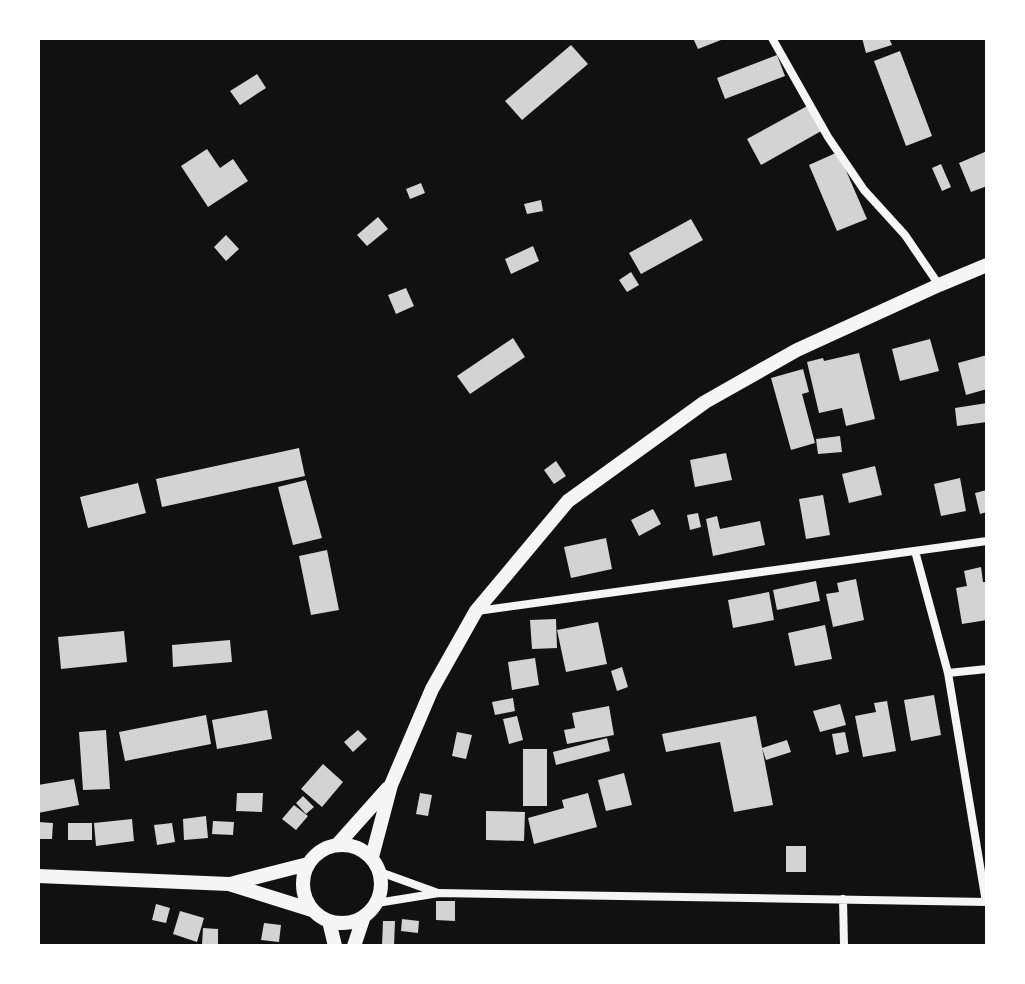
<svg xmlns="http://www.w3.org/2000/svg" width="1025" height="984" font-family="Georgia,serif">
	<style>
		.building { fill: #d3d3d3 }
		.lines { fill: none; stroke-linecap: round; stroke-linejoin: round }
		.minor { stroke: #f5f5f5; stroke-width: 8 }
		.secondary { stroke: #f5f5f5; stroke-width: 14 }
	</style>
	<rect width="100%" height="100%" fill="#111"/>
	<path class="building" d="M693,38h33l-28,11z
		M862,38h27l3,7 -26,8z
		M571,45l17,19 -66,56 -17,-19z
		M900,51l32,85 -26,10 -32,-85z
		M777,55l8,21 -60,23 -8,-21z
		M257,74l9,14 -26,17 -10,-14z
		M809,105l14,25 -62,35 -14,-26z
		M207,149l13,19 13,-9 15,22 -40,26 -27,-41z
		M987,151v35l-16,6 -12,-29z
		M838,152l29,67 -30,12 -28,-66z
		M941,164l10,23 -9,4 -10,-23z
		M421,183l4,10 -15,6 -4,-10z
		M541,200l2,11 -16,3 -3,-10z
		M378,217l10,12 -21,17 -10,-11z
		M691,219l12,21 -62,34 -12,-21z
		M226,235l13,14 -13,12 -12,-14z
		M533,246l6,15 -28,13 -6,-15z
		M631,272l8,13 -12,7 -8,-12z
		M406,288l8,18 -18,8 -8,-19z
		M513,338l12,19 -55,37 -13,-18z
		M930,339l9,32 -39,10 -8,-32z
		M859,353l16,66 -29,7 -4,-18 -23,5 -12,-51 16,-4 1,3z
		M987,355v34l-21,6 -8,-32z
		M803,369l6,23 -7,2 13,49 -24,7 -20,-72z
		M987,403v19l-30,4 -2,-18z
		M840,436l2,16 -24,2 -2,-15z
		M299,448l6,28 -143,31 -6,-28z
		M726,453l6,27 -37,7 -5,-27z
		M556,461l10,15 -12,8 -10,-14z
		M875,466l7,29 -33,8 -7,-29z
		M960,478l6,33 -25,5 -7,-32z
		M306,480l16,58 -29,7 -15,-58z
		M138,483l8,30 -58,15 -8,-31z
		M987,490v22l-7,2 -5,-21z
		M823,495l7,40 -24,4 -7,-40z
		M653,509l8,15 -22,12 -8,-16z
		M698,513l3,14 -11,3 -3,-15z
		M717,516l3,13 40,-8 5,24 -52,11 -7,-37z
		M606,538l6,31 -41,9 -7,-31z
		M327,550l12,60 -28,5 -12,-59z
		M981,567l2,15h4v38l-25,4 -6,-36 11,-2 -3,-15z
		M856,579l8,41 -31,7 -7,-33 13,-2 -2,-9z
		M816,581l4,20 -43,9 -4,-20z
		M769,592l5,28 -41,8 -5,-28z
		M556,619l1,29 -25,1 -2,-29z
		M598,622l9,42 -41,8 -9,-42z
		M825,625l7,34 -37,7 -7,-33z
		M124,631l3,31 -66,7 -3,-32z
		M230,640l2,22 -59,5 -1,-22z
		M535,658l4,27 -27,5 -4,-28z
		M622,667l6,20 -11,4 -6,-20z
		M934,695l7,40 -30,6 -7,-41z
		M513,698l2,13 -20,4 -3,-13z
		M887,701l9,50 -33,6 -8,-41 21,-4 -2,-9z
		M840,704l6,21 -26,7 -7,-21z
		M609,706l5,29 -47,9 -3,-14 11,-2 -3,-15z
		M267,710l5,29 -55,10 -5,-29z
		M206,715l5,29 -86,17 -6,-29z
		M517,716l6,24 -14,4 -6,-25z
		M756,716l17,89 -39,7 -14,-70 -54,10 -4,-18z
		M106,730l4,59 -27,1 -4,-58z
		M358,730l9,9 -14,13 -9,-10z
		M457,732l15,3 -6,24 -14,-3z
		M845,732l4,20 -13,3 -4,-21z
		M607,738l3,13 -54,14 -3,-13z
		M787,740l4,12 -25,8 -4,-12z
		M523,749h24v57h-24z
		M323,764l20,18 -21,25 -21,-18z
		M624,773l8,32 -26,6 -8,-31z
		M74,779l5,26 -41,8v-28z
		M237,793h26l-1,19 -26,-1z
		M420,793l12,2 -4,21 -12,-2z
		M588,793l9,34 -63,17 -6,-26 36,-10 -2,-8z
		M303,796l11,11 -8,7 -10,-11z
		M294,805l14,11 -12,14 -14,-11z
		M486,811l39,1 -1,29 -38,-1z
		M206,816l2,22 -24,2 -1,-21z
		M132,819l2,22 -38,5 -2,-23z
		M213,821l21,1 -1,13 -21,-1z
		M38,822l15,1 -1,16h-14z
		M68,823h24v17h-24z
		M172,823l3,19 -18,3 -3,-20z
		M786,846h20v26h-20z
		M436,901h19v20l-19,-1z
		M156,904l14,4 -4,15 -14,-3z
		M180,911l24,7 -7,24 -24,-8z
		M402,919l17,2 -1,12 -17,-2z
		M383,921h12l-1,25h-12z
		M264,923l17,2 -2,17 -18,-2z
		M203,928l15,1v17l-16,-1z"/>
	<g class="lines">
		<path class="minor" d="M772,38l56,99 36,53 41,45 34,50
			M915,551l33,122 38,229
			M477,611l510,-70
			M948,673l39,-4
			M380,872l58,21
			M843,899l1,47
			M377,903l62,-10 548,9"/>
		<path class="secondary" d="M338,844l50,-56
			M303 884a39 39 0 1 1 78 0a39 39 0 1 1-78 0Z
			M372,857l19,-72 41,-96 44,-78 92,-110 137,-99 92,-52 142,-65 48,-20
			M38,876l191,8 83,26
			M230,884l78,-20
			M329,921l6,25
			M354,946l10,-30"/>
	</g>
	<rect width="1025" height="984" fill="none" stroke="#ffffff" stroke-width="80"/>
</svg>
